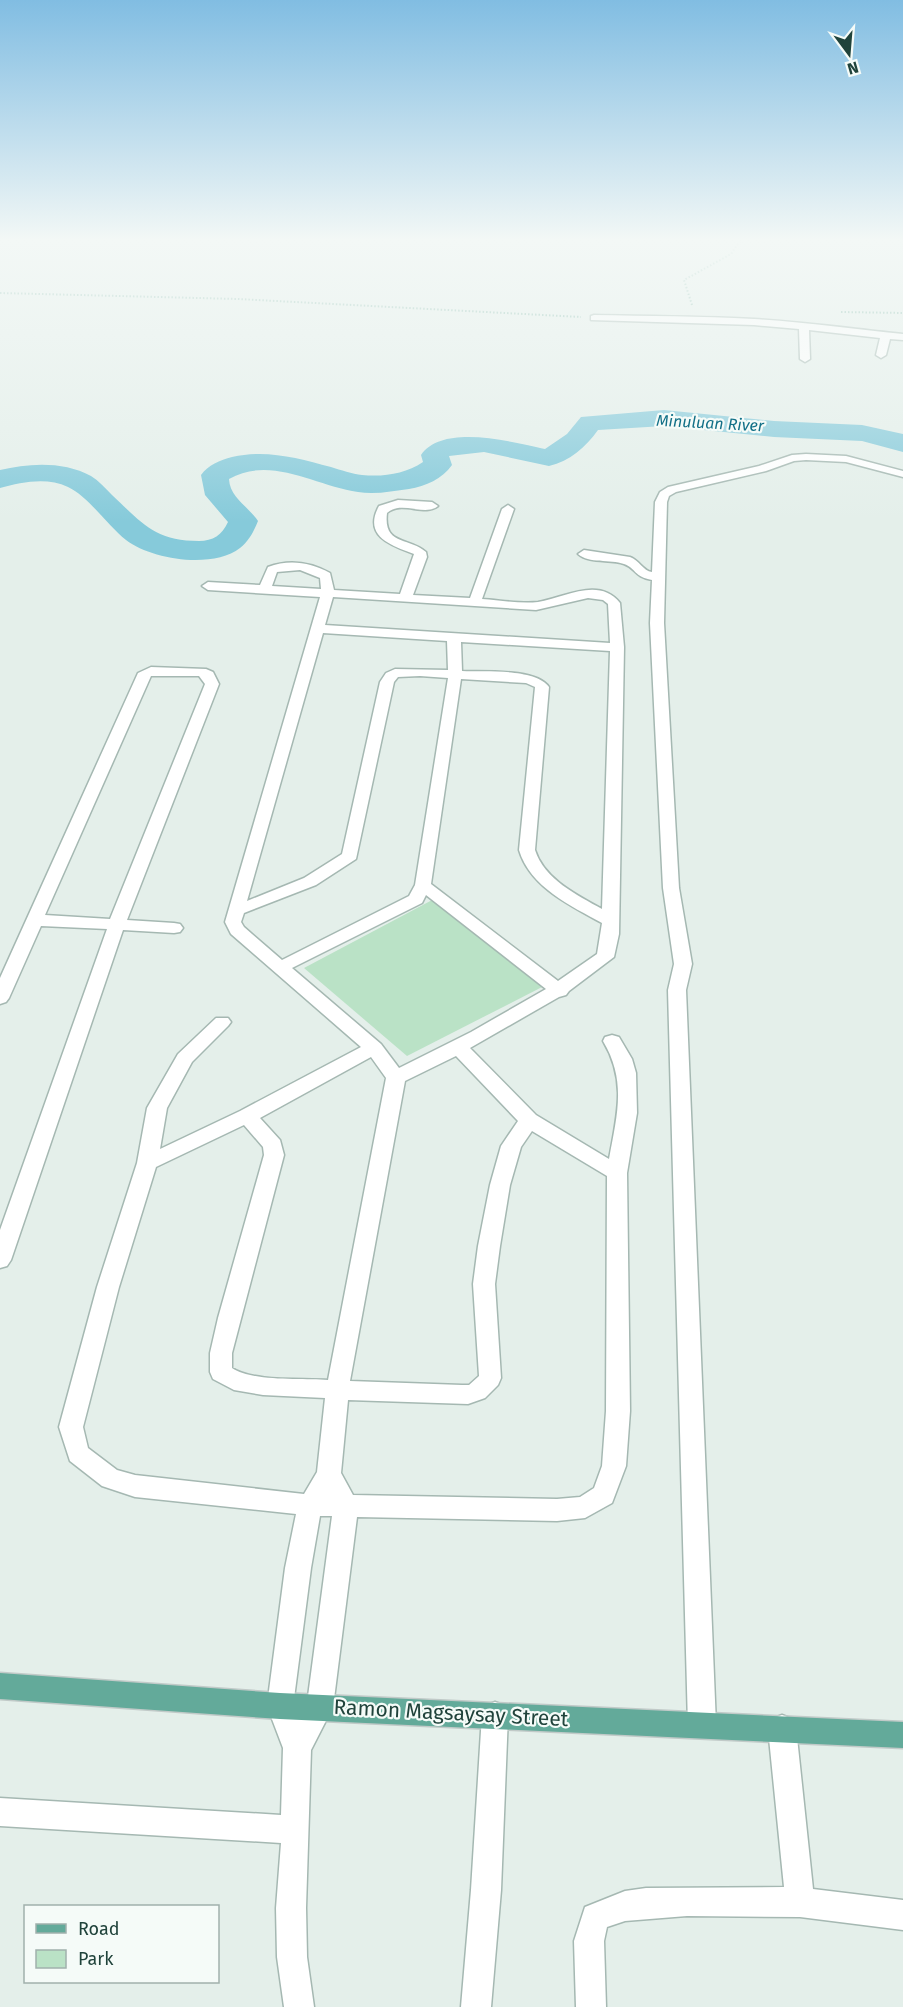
<svg xmlns="http://www.w3.org/2000/svg" width="903" height="2007" font-family="'Fira Sans',sans-serif">
	<style>
		.green { fill: #bae2c6 }
		.lines { fill: none; stroke-linecap: round; stroke-linejoin: round }
		.river { fill: #86cada; fill-rule: evenodd }
		.minor-casing { stroke: #a5b8b2; stroke-width: 3 }
		.major-casing { stroke: #c1cac8; stroke-width: 3 }
		.path { stroke: #80b6a7; stroke-width: 2; stroke-dasharray: 1.5 2; stroke-linecap: butt }
		.minor { fill: #fff; fill-rule: evenodd }
		.major { fill: #63aa9a; fill-rule: evenodd }
		.labels { text-anchor: middle; dominant-baseline: central; stroke-width: 4.5; stroke-linejoin: round; paint-order: stroke }
		.far-water-label { font-size: 16px; font-style: italic; fill: #127087; stroke: #f5fbf8 }
		.near-street-label { font-size: 21px; fill: #20433b; stroke: #f5fbf8 }
	</style>
	<rect width="100%" height="100%" fill="#e4efea"/>
	<path class="green" d="M436,898l110,87 -139,71 -103,-88z"/>
	<g class="lines">
		<path class="river" d="M664,410l110,11 88,4 41,9v18l-41,-11 -88,-4 -110,-11 -66,4c-12,17 -28,31 -49,36l-65,-14 -35,4 3,9c-10,14 -26,21 -43,24 -16,2 -34,6 -51,3 -43,-6 -87,-37 -129,-13 1,19 19,27 29,42 -4,10 -9,20 -18,27 -27,21 -88,12 -114,-8 -19,-15 -37,-43 -58,-53 -21,-10 -46,-5 -68,1v-18c29,-7 64,-9 91,6 8,5 14,12 21,19 30,28 43,46 87,46 14,0 23,-6 29,-19l-23,-27 -4,-20c7,-10 19,-15 31,-18 34,-8 66,1 99,10 10,3 21,7 31,8 22,2 43,-1 61,-13l-2,-7c22,-32 91,-13 124,-6l22,-15 14,-17z"/>
		<g class="minor-casing">
			<path id="minor" d="M594,315c53,1 107,1 160,4 50,3 100,10 149,15v6l-13,-1 -4,16 -5,3 -5,-3 4,-17 -71,-8 1,29 -5,3 -5,-3 -1,-30 -45,-4 -163,-5v-4z
				M806,454l40,2 57,15v6l-57,-15 -40,-2 -12,1 -28,10 -90,21 -7,4 -2,6 -3,121 15,265 13,76 -6,26 30,735 -4,9 -10,4 -10,-4 -4,-9 -20,-735 6,-26 -11,-76 -13,-265 2,-43c-18,-3 -16,-12 -28,-16 -14,-5 -35,0 -46,-10l6,-4 46,7c9,3 13,14 22,15l3,-70 5,-10 8,-5 91,-21 33,-11z
				M398,500l34,2 6,4c-13,11 -37,-6 -51,7 -4,33 23,24 39,39l1,5 -14,38 57,3 32,-89 6,-4 6,4 -32,90c18,1 38,5 56,3 26,-4 61,-26 82,1l4,44 -5,287 -5,23 -45,34 -3,4 -7,2 -89,51 66,67 73,44c8,-44 18,-78 -6,-118l2,-4 7,-2 7,2 13,22 4,14 1,40 -10,60 3,238 -4,55 -14,37 -27,15 -28,3 -200,-4 -24,190 -22,43 -5,158 1,49 7,50h-30l-7,-50 -1,-49 5,-65 -281,-17v-28l281,17 2,-67 -16,-42 18,-138 11,-54 -161,-17 -33,-11 -32,-25 -11,-34 38,-140 40,-124 10,-55 31,-54 38,-36h12l3,4 -3,4 -36,36 -25,46 -7,41 80,-38 121,-64 -130,-113 -6,-12 95,-325 -112,-7 -6,-4 6,-4 52,3 8,-18c21,-8 42,-5 62,6l4,17 66,4 14,-40c-21,-8 -52,-17 -35,-48zM300,570l20,8 1,11 -49,-3 5,-14zM333,597l203,13 52,-12 15,2 5,4 2,39 -285,-18zM323,633l124,8 1,29 -53,-1 -9,4 -6,9 -38,172 -38,24 -57,23zM461,642l149,9 -8,258c-25,-14 -58,-30 -67,-59l14,-163c-13,-19 -65,-15 -87,-16zM420,676l28,2 -33,207 -6,11 -127,64 -38,-33 -3,-5 3,-9 72,-28 40,-26 38,-177 4,-5zM461,679l65,4 9,4 -16,163c11,37 52,56 83,73l-5,31 -39,27 -127,-97zM426,895l120,94 -75,43 -72,36 -18,-24 -89,-76 130,-65zM456,1056l62,65 -17,25 -11,39 -12,61 -5,38 6,92 -10,9h-7l-112,-4 55,-300zM371,1057l15,21 -58,302c-26,-2 -75,2 -96,-12v-15l52,-198 -4,-15 -20,-22zM244,1125l19,22 1,8 -46,163 -8,35v19l3,7 21,11 29,5 62,3 -8,74 -13,22 -169,-19 -18,-5 -29,-22 -5,-21 36,-140 37,-120zM532,1131l75,45 -1,235 -4,55 -8,22 -14,9 -23,2 -204,-4 -12,-22 7,-73 120,4 17,-6 13,-13 3,-7 -6,-94 5,-38 10,-61 11,-38zM320,1516h12l-25,188 -8,15 -6,-13 18,-138z
				M151,667l55,2 7,3 6,12 -92,236 47,3 6,1 3,4 -3,4 -6,1 -51,-3 -112,330 -4,6 -7,2v-38l107,-301 -66,-3 -32,72 -3,4 -6,2v-26l138,-305zM151,676h48l6,8 -95,235 -65,-4z
				M495,1702l10,4 3,9 -7,175 -10,117h-30l10,-117 11,-175 3,-9z
				M782,1715l10,4 4,9 17,161 90,11v30l-103,-13 -113,-1 -62,5 -18,6 -3,14 2,66h-30l-2,-66 11,-34 40,-16 21,-3 138,-1 -16,-159 4,-9z"/>
		</g>
		<g class="major-casing">
			<path id="major" d="M0,1673l280,20 623,29v26l-623,-29 -280,-20z"/>
		</g>
		<path class="path" d="M0,293l238,6 343,18
			M692,305l-8,-25 47,-26 9,-13
			M841,312l62,1"/>
		<use href="#minor" class="minor"/>
		<use href="#major" class="major"/>
	</g>
	<linearGradient id="sky" x2="0" y2="1"><stop stop-color="#81bde2"/><stop offset="0.46" stop-color="#f3f8f6"/><stop offset="1" stop-color="#f3f8f6" stop-opacity="0"/></linearGradient>
	<rect width="903" height="522" fill="url(#sky)"/>
	<g class="labels">
		<g class="far-water-label">
			<text transform="translate(710 423) rotate(3)">Minuluan River</text>
		</g>
		<g class="near-street-label">
			<text transform="translate(451 1713) rotate(3)">Ramon Magsaysay Street</text>
		</g>
	</g>
	<rect x="24" y="1905" width="195" height="78" fill="#f5fbf8" stroke="#a0b1ac" stroke-width="1.5"/>
	<rect x="36" y="1924" width="30" height="9" fill="#63aa9a" stroke="#a0b1ac" stroke-width="1.5"/>
	<text x="78" y="1935" font-size="18" fill="#20433b">Road</text>
	<rect x="36" y="1950" width="30" height="18" fill="#bae2c6" stroke="#a0b1ac" stroke-width="1.5"/>
	<text x="78" y="1965" font-size="18" fill="#20433b">Park</text>
	<g transform="translate(849 54) rotate(164)" stroke="#f5fbf8" stroke-width="4.5" paint-order="stroke">
	<path d="M0-4.5L10 22L0 15L-10 22Z" fill="#20433b"/>
	<text y="-9" font-size="16" font-weight="bold" text-anchor="middle" fill="#20433b">N</text>
	</g>
</svg>
